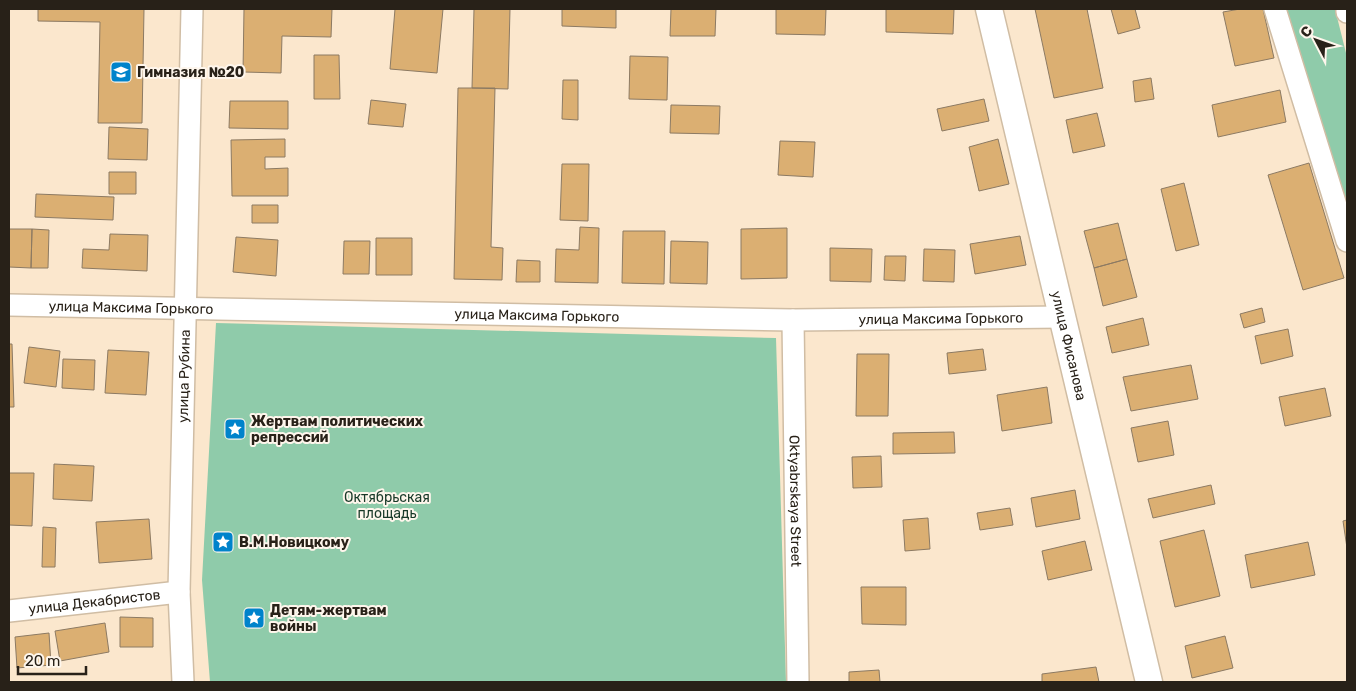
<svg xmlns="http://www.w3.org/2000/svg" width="1356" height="691" font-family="Rubik,sans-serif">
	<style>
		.green { fill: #8fcbaa }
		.building { fill: #dbaf72; stroke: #8c7a63 }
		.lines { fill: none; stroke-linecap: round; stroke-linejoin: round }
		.minor-casing { stroke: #d0bda4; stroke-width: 24 }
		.tertiary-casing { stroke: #d0bda4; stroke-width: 29 }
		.minor { stroke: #fff; stroke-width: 21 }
		.tertiary { stroke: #fff; stroke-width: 26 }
		.labels { text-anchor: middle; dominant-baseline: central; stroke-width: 4; stroke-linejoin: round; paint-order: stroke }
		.poi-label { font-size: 14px; font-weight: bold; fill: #282118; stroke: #fef6ec; text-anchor: start }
		.street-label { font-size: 14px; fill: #282118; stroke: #fef6ec }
		.park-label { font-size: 14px; fill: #173827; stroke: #fef6ec }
	</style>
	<rect width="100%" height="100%" fill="#fbe7cd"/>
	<path class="green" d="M1285,9h50l12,48v153z
		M216,323l560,15 10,344h-576l-8,-102z"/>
	<path class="building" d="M38,9h106l-2,114h-44l2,-101 -62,-1z
		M244,9h88l-1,28 -49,-1 -1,37 -38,-1z
		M395,9h48l-6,64 -47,-4z
		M474,9h36l-2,80 -36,-1z
		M562,9h54v19l-54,-2z
		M671,9h45l-1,27h-45z
		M776,9h50l-1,26 -49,-1z
		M886,9h68l-1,25 -67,-2z
		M1035,9h52l16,79 -49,10z
		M1111,9h24l5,19 -22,6z
		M1240,9h23l11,49 -39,8 -12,-54z
		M314,55h25l1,44h-26z
		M630,56l38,1 -1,43 -38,-1z
		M1151,78l3,21 -19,3 -2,-21z
		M563,80h15v40l-16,-1z
		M458,88h37l-4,159 12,1 -1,32 -48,-1z
		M1280,90l6,32 -68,15 -6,-32z
		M984,99l5,22 -47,10 -5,-22z
		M371,100l35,4 -3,23 -35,-3z
		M230,101h58v28l-59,-1z
		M671,105l49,1 -1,28 -49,-1z
		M1097,113l8,33 -32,7 -7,-33z
		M109,127l39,2 -1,31 -39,-1z
		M285,139v18h-20v12l23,-1v28h-56l-1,-56z
		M998,139l11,45 -30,7 -10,-44z
		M780,141l35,1 -2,35 -35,-2z
		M1309,163l35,115 -41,12 -35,-115z
		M562,164h27l-1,57 -28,-1z
		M109,172h27v22h-27z
		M1184,183l15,62 -23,6 -15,-62z
		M36,194l78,3 -1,23 -78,-3z
		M252,205h26v18h-26z
		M1118,223l9,36 -33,9 -10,-37z
		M580,227l19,1 -1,55 -43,-1 1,-33 23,1z
		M787,228v50l-46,1v-50z
		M9,229h23l-1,39 -22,-1z
		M32,229l17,1 -1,38h-17z
		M623,231h42l-1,53 -42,-1z
		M110,234l38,1 -1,36 -65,-3 1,-19 26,1z
		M1020,236l6,29 -51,9 -5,-30z
		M236,237l42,3 -2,36 -43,-4z
		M376,238h36v37h-36z
		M344,241h26l-1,33h-26z
		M671,241l37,1 -1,42 -37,-1z
		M830,248l42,1 -1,33 -41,-1z
		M924,249l31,1 -1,32 -31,-1z
		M885,256h21l-1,25 -21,-1z
		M1127,259l10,38 -34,9 -9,-38z
		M517,260l23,1v21h-24z
		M1262,308l3,14 -21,6 -4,-14z
		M1143,318l6,27 -37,8 -6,-26z
		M1288,329l5,27 -32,8 -6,-28z
		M9,344h3l2,63h-5z
		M29,347l31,4 -4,36 -32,-4z
		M983,349l3,21 -37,4 -2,-21z
		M108,350l41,2 -3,43 -41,-2z
		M857,354h32l-1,62h-32z
		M63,359l32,1 -1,30 -32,-2z
		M1191,365l7,34 -67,12 -8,-34z
		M1047,387l5,36 -50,8 -5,-36z
		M1325,388l6,28 -46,10 -6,-29z
		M1168,421l6,34 -36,7 -7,-34z
		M954,432l1,21 -62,1v-21z
		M881,456l1,31 -29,1 -1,-31z
		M54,464l40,2 -2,35 -39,-2z
		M9,473h25l-2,53 -23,-1z
		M1211,485l4,19 -62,14 -5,-19z
		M1075,490l5,29 -44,8 -5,-29z
		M1010,508l3,17 -33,5 -3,-17z
		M928,518l2,31 -25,2 -2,-31z
		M149,519l3,40 -53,4 -3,-41z
		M1347,520v28l-4,-27z
		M43,527l13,1 -1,39h-13z
		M1204,530l16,66 -45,11 -15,-66z
		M1085,541l7,29 -44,10 -6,-29z
		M1308,542l7,33 -64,13 -6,-33z
		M861,587h45v38l-44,-1z
		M120,617l33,1v29h-33z
		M105,623l4,29 -49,9 -5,-30z
		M49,633l2,32 -34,3 -2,-31z
		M1225,636l8,32 -41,10 -7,-32z
		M1096,667l3,15h-57v-8z
		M879,670l1,12h-31v-10z"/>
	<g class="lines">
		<g class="minor-casing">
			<g id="minor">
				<path d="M1275,9l72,232"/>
				<path d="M1347,9v3"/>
				<path id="s1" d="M9,305l784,15 271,-3"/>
				<path id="s2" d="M793,320l5,362"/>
				<path id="s3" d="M9,611l170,-19"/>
				<path id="s4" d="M183,682l-4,-90 13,-583"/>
			</g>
		</g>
		<g class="tertiary-casing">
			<g id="tertiary">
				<path id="s5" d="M989,9l160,673"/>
			</g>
		</g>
		<use href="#minor" class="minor"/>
		<use href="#tertiary" class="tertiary"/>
	</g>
	<defs>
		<g id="school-square" transform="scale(1.125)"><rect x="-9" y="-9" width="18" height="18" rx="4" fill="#0083cb" stroke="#fef6ec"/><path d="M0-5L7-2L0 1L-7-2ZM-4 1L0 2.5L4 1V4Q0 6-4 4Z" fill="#fff"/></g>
		<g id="sight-square" transform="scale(1.125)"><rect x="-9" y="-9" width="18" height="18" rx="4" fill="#0083cb" stroke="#fef6ec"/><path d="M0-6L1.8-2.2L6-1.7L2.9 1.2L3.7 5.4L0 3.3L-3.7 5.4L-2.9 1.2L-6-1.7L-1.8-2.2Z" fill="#fff"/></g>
	</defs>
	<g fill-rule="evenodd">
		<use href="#school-square" x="121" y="72"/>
		<use href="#sight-square" x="235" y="429"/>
		<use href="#sight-square" x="223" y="542"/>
		<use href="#sight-square" x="254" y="618"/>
	</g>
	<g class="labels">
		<g class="poi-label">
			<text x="137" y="72">Гимназия №20</text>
			<text x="251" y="421">Жертвам политических<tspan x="251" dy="16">репрессий</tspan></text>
			<text x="239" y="542">В.М.Новицкому</text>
			<text x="270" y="610">Детям-жертвам<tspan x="270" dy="16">войны</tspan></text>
		</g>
		<g class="street-label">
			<text stroke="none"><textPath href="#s1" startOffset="122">улица Максима Горького</textPath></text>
			<text stroke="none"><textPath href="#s1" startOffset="528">улица Максима Горького</textPath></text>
			<text stroke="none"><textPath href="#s1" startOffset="932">улица Максима Горького</textPath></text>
			<text stroke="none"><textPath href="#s5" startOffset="346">улица Фисанова</textPath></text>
			<text stroke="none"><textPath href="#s4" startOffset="306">улица Рубина</textPath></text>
			<text stroke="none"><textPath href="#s2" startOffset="181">Oktyabrskaya Street</textPath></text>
			<text stroke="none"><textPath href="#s3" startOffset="86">улица Декабристов</textPath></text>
		</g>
		<g class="park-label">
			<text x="387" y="497">Октябрьская<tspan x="387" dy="16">площадь</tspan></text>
		</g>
	</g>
	<rect width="1356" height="691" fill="none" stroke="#282118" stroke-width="20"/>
	<g transform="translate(1316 40) rotate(311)" stroke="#fef6ec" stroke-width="4" paint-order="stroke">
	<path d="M0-4L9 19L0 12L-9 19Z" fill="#282118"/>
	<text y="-8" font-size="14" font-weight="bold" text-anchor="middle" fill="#282118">С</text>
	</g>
	<path d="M18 666v8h68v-8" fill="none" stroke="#282118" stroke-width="2.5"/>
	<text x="25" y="666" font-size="15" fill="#282118" stroke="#fef6ec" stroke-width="4" paint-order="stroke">20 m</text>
</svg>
